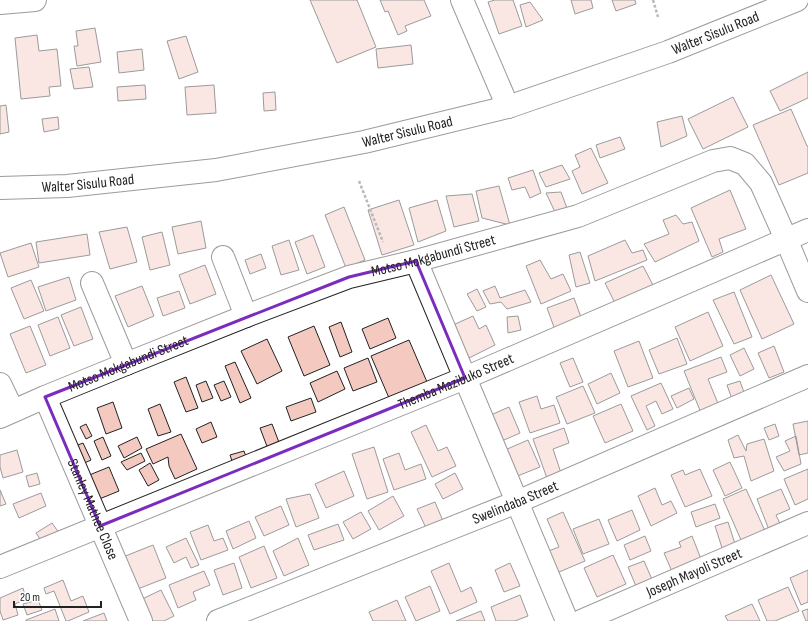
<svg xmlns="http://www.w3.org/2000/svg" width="808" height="621" font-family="'Sofia Sans Condensed',sans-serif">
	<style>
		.building { fill: #f3c9c0; stroke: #222 }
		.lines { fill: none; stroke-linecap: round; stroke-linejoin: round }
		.minor-casing { stroke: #222; stroke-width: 24 }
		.path { stroke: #646464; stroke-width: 2.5; stroke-dasharray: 3 2; stroke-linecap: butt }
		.minor { stroke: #fff; stroke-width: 22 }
		.marked { fill: none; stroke: #7b2cbf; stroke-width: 3; stroke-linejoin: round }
		.labels { text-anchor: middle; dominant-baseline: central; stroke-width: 3; stroke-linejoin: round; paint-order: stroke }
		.street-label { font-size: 15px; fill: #222; stroke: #fff }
	</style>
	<rect width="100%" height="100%" fill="#fff"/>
	<path class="building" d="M310,0h47l19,47 -39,16z
		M380,0h44l7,16 -26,10 2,5 -9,4 -10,-24 -3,1z
		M495,0h18l9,26 -23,8 -11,-32z
		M571,0h20l2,8 -18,6z
		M612,0h23l1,4 -20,7z
		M530,2l13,18 -17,7 -6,-22z
		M95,28l6,34 -24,4 -3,-20h4l-2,-15z
		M37,35l2,16 18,-2 4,37 -12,1 1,9 -29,3 -6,-61z
		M186,36l12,36 -19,7 -12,-38z
		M411,45l2,19 -35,4 -2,-19z
		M142,49l2,21 -25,3 -2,-21z
		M89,67l4,20 -19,2 -4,-20z
		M808,72v26l-28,13 -10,-20z
		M145,85l1,14 -28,2 -1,-14z
		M214,85l2,28 -29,2 -2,-28z
		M275,92l1,18 -12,1 -1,-18z
		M733,97l15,30 -45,22 -15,-30z
		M6,105l3,27 -9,2v-28z
		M791,109l16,37h1v27l-29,12 -26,-60z
		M682,116l5,20 -26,11 -4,-25z
		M58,117l1,12 -15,3 -2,-13z
		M620,137l5,12 -25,9 -4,-13z
		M591,148l17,35 -26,11 -10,-23 8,-4 -5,-12z
		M562,165l8,14 -24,8 -7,-14z
		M533,170l8,23 -11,5 -5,-11 -13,3 -4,-12z
		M499,186l11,39 -28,-7 -6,-27z
		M730,190l16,39 -27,10 4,13 -11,5 -21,-49z
		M561,192l7,19 -13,1 -9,-19z
		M472,194l7,27 -25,6 -8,-31z
		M399,200l15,45 -32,10 -14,-45z
		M437,200l9,31 -28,11 -9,-34z
		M344,207l21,53 -19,8 -21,-53z
		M676,215l7,9 9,-2 7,19 -44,21 -11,-18 25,-10 -6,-14z
		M201,221l5,27 -28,6 -6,-27z
		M127,227l10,35 -27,7 -11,-37z
		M162,232l8,33 -20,5 -8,-33z
		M87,234l3,21 -51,8 -3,-21z
		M313,235l12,32 -18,7 -12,-32z
		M289,240l10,30 -18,5 -9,-29z
		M625,240l7,13 11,-3 4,10 -52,21 -7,-25z
		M31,243l8,24 -31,10 -8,-24z
		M580,252l10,31 -14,4 -7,-32z
		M261,254l5,14 -16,6 -5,-14z
		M540,260l11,19 12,-5 8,17 -30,13 -15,-38z
		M205,265l11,29 -26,10 -11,-29z
		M643,266l11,21 -38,18 -11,-22z
		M771,275l23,49 -32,15 -22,-49z
		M69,277l7,23 -30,11 -8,-24z
		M31,280l13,31 -20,8 -13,-31z
		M142,286l12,30 -26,11 -13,-31z
		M495,286l5,12 25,-8 6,12 -24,7 -6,-7 -11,2 -7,-13z
		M477,289l9,18 -9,4 -10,-17z
		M179,291l6,17 -22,8 -6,-18z
		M734,292l18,45 -18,7 -21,-44z
		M574,298l8,22 -27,10 -8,-22z
		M81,307l12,32 -19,7 -13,-31z
		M708,312l15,34 -33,15 -15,-34z
		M473,316l6,13 7,-4 9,20 -26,13 -16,-33z
		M518,316l3,14 -13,3 -1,-16z
		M58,317l12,31 -20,8 -12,-31z
		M388,318l8,20 -26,11 -8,-20z
		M341,322l11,30 -12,5 -11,-30z
		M30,326l16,39 -20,8 -16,-39z
		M314,326l16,39 -26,11 -16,-39z
		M677,338l10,26 -28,10 -10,-24z
		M267,339l15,32 -25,13 -16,-33z
		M409,340l18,42 -38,16 -18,-42z
		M639,341l14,37 -25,9 -14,-36z
		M774,346l10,26 -15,6 -11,-25z
		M744,348l10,21 -14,7 -10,-21z
		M721,357l6,15 -19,7 11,27 -18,7 -17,-42z
		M368,358l9,24 -24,9 -9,-23z
		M573,358l10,24 -13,5 -10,-24z
		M235,362l16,36 -11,5 -15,-37z
		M337,371l8,18 -27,13 -8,-19z
		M611,373l9,20 -23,11 -9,-20z
		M186,377l12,31 -12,4 -12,-30z
		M206,381l7,17 -11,4 -6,-17z
		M224,381l7,16 -10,4 -7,-16z
		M740,381l7,20 -13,4 -7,-20z
		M661,383l12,26 -11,5 -6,-13 -10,5 9,20 -8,4 -16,-34z
		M583,386l12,27 -28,11 -11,-27z
		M689,388l5,11 -17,9 -6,-12z
		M537,396l4,13 13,-4 6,18 -30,10 -11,-31z
		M311,398l5,14 -25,9 -5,-14z
		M113,402l9,26 -16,6 -9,-26z
		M160,404l11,28 -13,4 -10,-27z
		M621,404l12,27 -28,12 -12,-27z
		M509,407l11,26 -25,11 -11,-26z
		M808,421v32l-9,2 -6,-31z
		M211,422l6,15 -15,6 -6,-14z
		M86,424l6,12 -6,3 -6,-12z
		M272,424l8,21 -12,4 -8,-21z
		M775,424l4,12 -10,4 -5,-12z
		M426,425l12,26 9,-4 9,19 -24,11 -21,-45z
		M564,428l5,15 -16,6 9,27 -14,5 -15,-42z
		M181,434l16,35 -22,10 -6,-13 -1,-9 -15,7 -7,-15z
		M738,435l8,16 1,-7 17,-5 10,32 -23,10 -7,-25 -10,2 -6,-18z
		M796,436l5,28 -17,7 -8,-14 14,-6 -5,-10z
		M103,437l8,19 -9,4 -8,-19z
		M137,437l5,11 -18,10 -6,-12z
		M528,440l12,27 -30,12 -12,-26z
		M83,443l8,17 -13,6 -8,-18z
		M374,447l14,45 -21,7 -15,-45z
		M17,450l6,22 -20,6 -3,-11v-12z
		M244,451l4,11 -14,5 -4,-12z
		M141,453l4,8 -18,9 -6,-8z
		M399,453l6,17 16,-6 5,15 -32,11 -11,-31z
		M730,462l12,26 -17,8 -12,-26z
		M150,463l9,17 -11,6 -9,-16z
		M109,467l10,24 -27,11 -10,-24z
		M700,469l12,27 -27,11 -14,-32 12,-5 2,5z
		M808,469v30l-13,6 -11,-26z
		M344,471l10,25 -28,12 -11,-24z
		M37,473l3,11 -11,3 -3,-11z
		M455,473l8,16 -20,10 -8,-15z
		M655,488l7,17 9,-4 6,12 -26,13 -13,-30z
		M746,489l19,42 -24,9 -18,-41z
		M781,489l9,20 -14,6 7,15 -12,5 -14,-36z
		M0,490l6,14 -6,2z
		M41,493l5,13 -27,12 -6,-14z
		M310,494l9,24 -23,9 -10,-28z
		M393,496l11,20 -25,14 -11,-19z
		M435,502l8,19 -17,7 -9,-19z
		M715,504l5,14 -24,9 -5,-15z
		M281,506l8,19 -25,11 -9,-19z
		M632,510l8,20 -23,11 -9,-21z
		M361,512l10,17 -18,10 -10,-17z
		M563,512l22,49 -33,14 -9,-22 16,-6 -12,-28z
		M599,519l10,25 -26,10 -10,-25z
		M249,521l7,17 -23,11 -7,-18z
		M728,522l8,25 -13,4 -8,-25z
		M52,523l7,10 -16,10 -7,-10z
		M338,524l6,16 -30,10 -6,-15z
		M208,525l6,16 9,-3 5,12 -27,10 -11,-28z
		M645,536l6,15 -21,9 -6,-15z
		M692,536l11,28 -29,12 -10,-23 17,-6 -2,-5z
		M186,538l13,27 -8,3 -5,-11 -12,6 -8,-16z
		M298,538l11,27 -25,11 -11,-25z
		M153,545l13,33 -31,12 -12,-33z
		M264,546l13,32 -26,10 -12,-31z
		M613,555l13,29 -29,13 -13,-29z
		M644,561l10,23 -16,7 -10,-24z
		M234,563l8,25 -19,7 -9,-25z
		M449,563l12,29 10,-5 6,15 -27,12 -19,-43z
		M510,563l10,23 -16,6 -9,-22z
		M808,570v32l-7,3 -11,-27z
		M204,571l6,14 -17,7 3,8 -18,8 -9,-23z
		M63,580l8,21 12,-5 6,16 -21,9h-2l-12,-30 -8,3 -2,-6z
		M430,586l10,25 -24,10 -11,-24z
		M788,587l11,24 -24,10h-8l-9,-21z
		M23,588l3,11 -11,5 3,11 -15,5 -3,-9v-13z
		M161,590l13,26 -10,5h-16l-10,-20z
		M520,595l8,21 -13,5h-19l-5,-14z
		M38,600l4,10 -15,5 -4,-11z
		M397,600l9,21h-33l-4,-9z
		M752,604l8,17h-32l-3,-5z
		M55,609l4,12h-33v-1z
		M808,609v12h-2l-4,-10z
		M481,611l4,10h-29z
		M104,613l3,8h-24z"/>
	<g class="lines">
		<g class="minor-casing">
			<g id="minor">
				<path d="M462,0l46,107"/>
				<path d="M0,3l35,-3"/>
				<path id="s1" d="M0,188l67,-2 149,-16 148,-28 144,-35 160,-55 129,-52"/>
				<path d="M223,257l23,59"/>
				<path d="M416,261l151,360"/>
				<path d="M92,283l34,81"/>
				<path d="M0,384l13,27"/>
				<path id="s2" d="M45,397l96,224"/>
				<path id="s3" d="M0,417l45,-20 81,-33 120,-48 103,-39 67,-16 162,-45 135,-55 17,-3 15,6 16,19 25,56 22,52"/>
				<path id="s4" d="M0,567l465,-189 343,-148"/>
				<path id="s5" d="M218,621l299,-119 291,-126"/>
				<path id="s6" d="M581,621l227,-98"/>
			</g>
		</g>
		<path class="path" d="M653,0l5,17
			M359,181l24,61"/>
		<use href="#minor" class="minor"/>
	</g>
	<path d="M0 0H808V621H0ZM416,261l49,117 -365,148 -55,-129 304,-120z" fill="#fff" fill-opacity=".55" fill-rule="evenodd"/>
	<path class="marked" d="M416,261l49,117 -365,148 -55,-129 304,-120z"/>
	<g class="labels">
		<g class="street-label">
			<text stroke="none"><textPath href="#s1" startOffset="736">Walter Sisulu Road</textPath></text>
			<text stroke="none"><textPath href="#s1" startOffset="412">Walter Sisulu Road</textPath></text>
			<text stroke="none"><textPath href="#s1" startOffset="88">Walter Sisulu Road</textPath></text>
			<text stroke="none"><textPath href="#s3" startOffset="463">Motso Mokgabundi Street</textPath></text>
			<text stroke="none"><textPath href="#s3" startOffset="139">Motso Mokgabundi Street</textPath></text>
			<text stroke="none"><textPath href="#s4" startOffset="492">Themba Mazibuko Street</textPath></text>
			<text stroke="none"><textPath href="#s5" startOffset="320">Swelindaba Street</textPath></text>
			<text stroke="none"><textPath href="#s2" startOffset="122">Stanley Mathee Close</textPath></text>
			<text stroke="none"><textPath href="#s6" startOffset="123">Joseph Mayoli Street</textPath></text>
		</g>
	</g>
	<path d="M14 601v6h87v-6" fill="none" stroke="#222222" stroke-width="2"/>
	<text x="20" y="601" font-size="12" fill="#222222" stroke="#ffffff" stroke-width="3" paint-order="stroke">20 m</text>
</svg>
